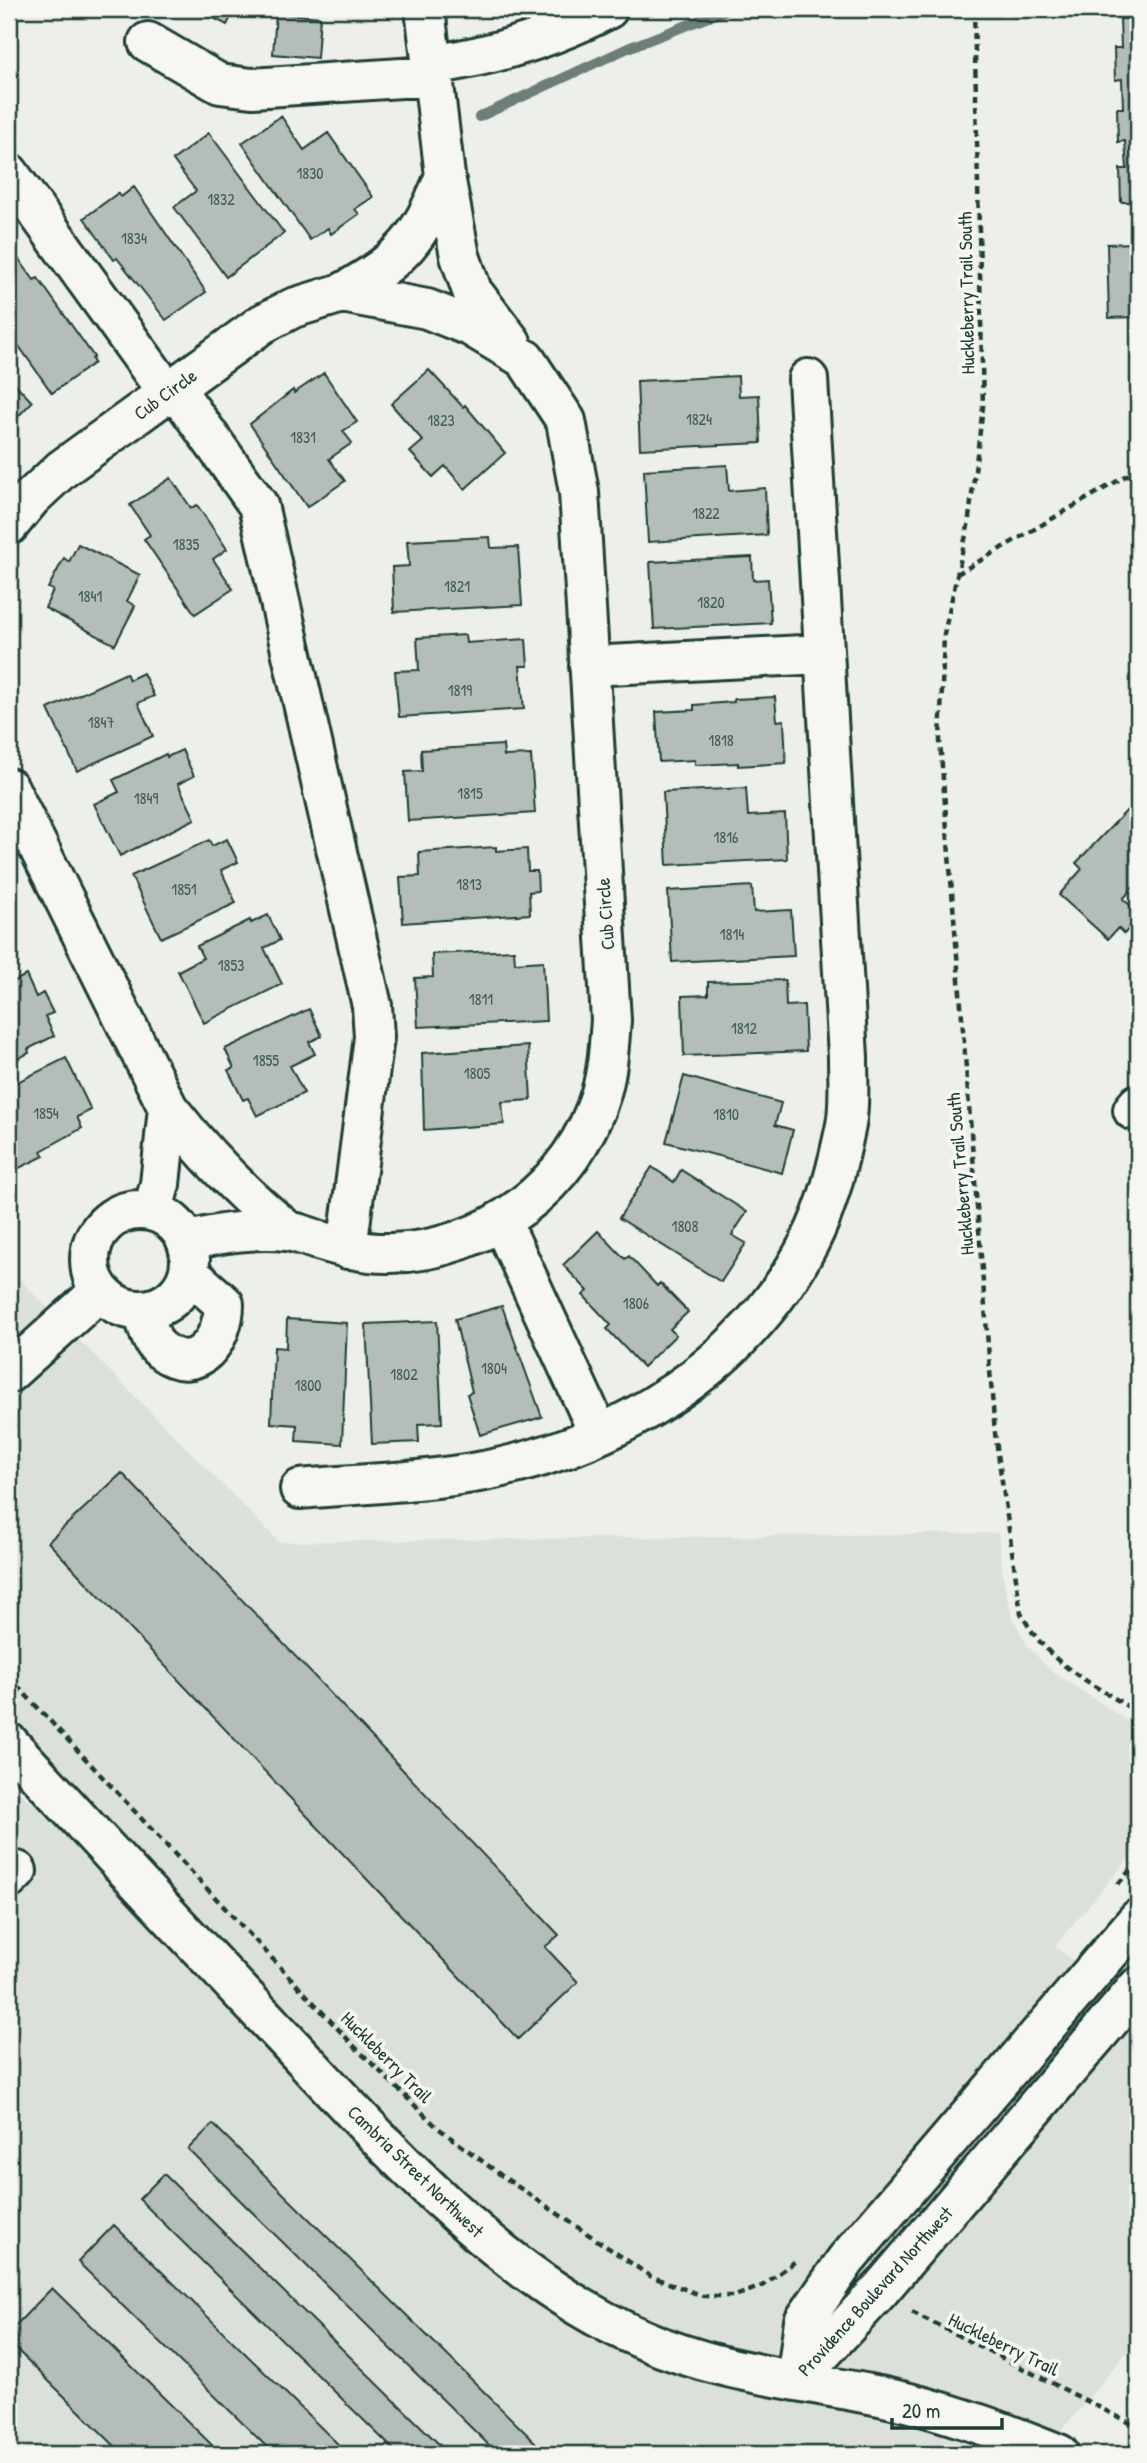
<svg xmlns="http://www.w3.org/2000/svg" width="1147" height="2463" font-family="'Patrick Hand',sans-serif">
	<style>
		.built { fill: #dce0db }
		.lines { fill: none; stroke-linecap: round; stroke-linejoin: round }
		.stream { stroke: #6c7e77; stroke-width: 10 }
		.building { fill: #b4bdb8; stroke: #1f3d34; stroke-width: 2 }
		.minor-casing { stroke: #1f3d34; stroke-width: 44 }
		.path { stroke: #1f3d34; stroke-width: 4.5; stroke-dasharray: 7 5; stroke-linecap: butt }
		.minor { stroke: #f6f6f2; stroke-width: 38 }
		.labels { text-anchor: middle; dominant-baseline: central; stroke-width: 7; stroke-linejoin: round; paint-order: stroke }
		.number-label { font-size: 16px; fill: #445d55 }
		.street-label { font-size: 19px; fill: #1f3d34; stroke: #f6f6f2 }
	</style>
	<rect width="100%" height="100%" fill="#edefea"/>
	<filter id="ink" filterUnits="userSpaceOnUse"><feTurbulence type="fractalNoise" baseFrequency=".0143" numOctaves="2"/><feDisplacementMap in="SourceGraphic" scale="14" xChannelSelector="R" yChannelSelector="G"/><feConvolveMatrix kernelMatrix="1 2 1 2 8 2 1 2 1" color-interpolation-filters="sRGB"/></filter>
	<g filter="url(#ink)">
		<path class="built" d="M9,1269l270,273 719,-9 6,51 8,32 15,29 22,24 89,59v119l-83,99 83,68v325l-96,115h-1033v-674l22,23 33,-33 -55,-60z"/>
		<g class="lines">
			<path class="stream" d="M479,117l149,-69 101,-39"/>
		</g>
		<path class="building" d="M196,9h39l-8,16z
			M1130,9h8l-1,312v-4l-28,1 -2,-74 27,-1 -2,-41h-11l-1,-33h7l-2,-28 -7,1 -1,-34h6l-1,-29 -7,1 -1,-32h7l-1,-29h10z
			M276,13l44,4 -3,41 -44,-4z
			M281,116l23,34 24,-17 45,64 -18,12 4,5 -28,20 -3,-6 -18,12 -68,-97z
			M209,133l75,100 -58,44 -52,-70 22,-16 -23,-31z
			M134,187l72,105 -40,28 -49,-62 -3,2 -30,-42 34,-25 3,4z
			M10,247l24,33 4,-2 56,79 -2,2 2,4 -42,30 -43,-61z
			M429,370l34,37 2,-2 40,48 -40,36 -20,-23 -12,11 -23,-25 13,-11 -32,-37z
			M324,373l33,49 -14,9 9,12 -23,16 16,22 -38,26 -57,-83 43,-34 1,3z
			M738,376l1,20 20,-1 2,48 -121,6 -3,-68z
			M9,377l23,25 -23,24z
			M727,465l2,26 36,-3 2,47 -119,7 -4,-72z
			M171,478l20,30 6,-3 30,44 -14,10 20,30 -38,25 -51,-75 6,-4 -20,-30z
			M490,537l1,11 27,-1 4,58 -128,7 -2,-45 17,-1 -2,-25z
			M78,544l62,31 -13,26 8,5 -20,39 -70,-37 8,-18 -5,-2 16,-30 5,4z
			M752,557l1,23 15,-1 3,44 -117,6 -4,-67z
			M465,635l1,8 60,-4 2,27h-8l4,43 -125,8 -4,-46 24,-1 -2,-32z
			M126,673l3,7 14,-7 11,23 -16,7 15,33 -76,35 -29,-62z
			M775,697l2,24 7,-1 2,43 -48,3v-3l-43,2v-5l-36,2 -3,-50 38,-2v-5l40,-3v-3z
			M503,745l1,11 27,-1 4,58 -127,8 -3,-49 17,-1 -1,-21z
			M182,750l12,26 -16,8 17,35 -75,37 -26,-52 25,-12 -6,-12 53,-26 1,3z
			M1138,783v99l-15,17 15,13v7l-14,15 -6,-6 -10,11 -49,-44 23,-26 -6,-6 61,-63 -8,-7z
			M746,788l2,28 37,-2 2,45 -120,6 -4,-73z
			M227,839l11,23 -17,8 15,33 -75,35 -30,-62 78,-36 3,6z
			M496,847v4l31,-2 1,22h9l1,20 -9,1 1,22 -127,9 -3,-46 20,-1 -1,-24z
			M752,886l2,26 37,-2 3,46 -122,6 -4,-71z
			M268,915l12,25 -16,8 18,36 -78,39 -26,-52 25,-13 -6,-12 53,-26 1,3z
			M514,950l1,13 28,-2 3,60 -128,6 -3,-49 18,-1 -1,-23z
			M26,975l10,22 7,-4 10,20 -8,3 9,20 -26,13 1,4 -20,10v-79z
			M785,980l1,26 18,-1 2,46 -122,5 -2,-60 26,-1v-13z
			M309,1009l13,27 -13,6 6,12 -25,12 14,27 -47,23 -9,-18 -5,2 -15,-30 6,-2 -9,-19z
			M528,1046l3,54 -29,2 2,22 -80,6 -2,-77z
			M66,1058l25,52 -14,7 5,11 -41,23 3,5 -35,17v-87z
			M684,1076l97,27 -6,22 18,5 -11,43 -116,-31z
			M652,1167l22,15 7,-12 66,42 -15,23 14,8 -25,39 -102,-64z
			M598,1231l27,28 4,-3 28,30 3,-3 28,29 -18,17 6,6 -33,32 -36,-38 4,-4 -28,-30 5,-4 -25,-26z
			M502,1306l40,111 -62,18 -13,-41 5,-2 -17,-73z
			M287,1319l60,4 -5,121 -46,-3 1,-16 -26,-2 3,-76 12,1z
			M437,1321l5,102 -24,1 1,18 -47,2 -6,-120z
			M122,1473l437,462 -14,12 33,35 -60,57 -470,-497z
			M213,2124l334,330h-49l-310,-305z
			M164,2174l285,280h-51l-259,-255z
			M114,2225l234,229h-74l-196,-192z
			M52,2288l169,166h-98l-114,-112v-10z"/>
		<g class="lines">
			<g class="minor-casing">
				<path id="minor" d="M425,9l20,167 15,80 12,35 39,51
					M148,42l72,42 32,4 179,-12
					M430,65c63,-9 122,-27 178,-56
					M9,173l158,219
					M342,293c61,-34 77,-53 103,-117
					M174,387l84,118 114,501 2,31 -27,212
					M9,525l22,-27 31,-29 200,-145 31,-16 49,-15 85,16 43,17 55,33 41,62 13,71 32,528c-2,25 -3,49 -10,73 -27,93 -116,158 -210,160 -26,1 -50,-6 -73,-13 -10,-3 -21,-8 -31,-9 -32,-3 -70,2 -100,11
					M589,666l234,-12
					M9,788l159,320 -8,76 -7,26
					M168,1108c36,46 74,86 120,123
					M1133,1110l5,-6
					M90 1260a50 50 0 1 1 100 0a50 50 0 1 1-100 0Z
					M502,1222l97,212
					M142,1310c5,13 8,32 19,40 37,29 63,-13 63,-46l-35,-31
					M9,1373l91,-82
					M300,1489c61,-5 124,-7 184,-18 134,-26 263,-106 326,-230 18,-35 28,-77 36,-116 4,-21 2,-46 2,-68l-40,-678
					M9,1743c92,100 184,199 278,298 101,108 217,239 355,298 76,34 161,41 242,58 61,13 118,34 175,57
					M9,1879l8,-8
					M796,2381l8,-60 42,-61 292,-341
					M796,2381l85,-92 257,-302"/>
			</g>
			<path class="path" d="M974,9l9,398 -15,119 -24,108 -4,107 55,692 26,180c28,54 69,68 117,100
				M957,574l181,-105
				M9,1677l346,370 82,80 65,49 148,100 53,20h32l27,-10 35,-26
				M1118,1884l20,-23
				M912,2312l226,115"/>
			<use href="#minor" class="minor"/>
		</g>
	</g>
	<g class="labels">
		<g class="number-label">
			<text x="310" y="173">1830</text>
			<text x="221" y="199">1832</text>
			<text x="134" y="238">1834</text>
			<text x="699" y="419">1824</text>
			<text x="441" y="420">1823</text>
			<text x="303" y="437">1831</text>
			<text x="706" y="513">1822</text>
			<text x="186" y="544">1835</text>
			<text x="457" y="586">1821</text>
			<text x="90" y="596">1841</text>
			<text x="711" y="602">1820</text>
			<text x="460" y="690">1819</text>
			<text x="101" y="722">1847</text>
			<text x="721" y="740">1818</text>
			<text x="470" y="793">1815</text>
			<text x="146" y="798">1849</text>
			<text x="726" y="837">1816</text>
			<text x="469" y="884">1813</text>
			<text x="184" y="889">1851</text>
			<text x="732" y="934">1814</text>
			<text x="231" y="965">1853</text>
			<text x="481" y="999">1811</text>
			<text x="744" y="1028">1812</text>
			<text x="266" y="1060">1855</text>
			<text x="477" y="1073">1805</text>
			<text x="46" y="1113">1854</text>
			<text x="726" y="1114">1810</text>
			<text x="685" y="1226">1808</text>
			<text x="636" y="1303">1806</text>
			<text x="494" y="1368">1804</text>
			<text x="404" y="1374">1802</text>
			<text x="308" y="1385">1800</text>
		</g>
		<g class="street-label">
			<text transform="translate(966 293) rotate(-91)">Huckleberry Trail South</text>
			<text transform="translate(165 394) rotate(-36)">Cub Circle</text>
			<text transform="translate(605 914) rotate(-94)">Cub Circle</text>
			<text transform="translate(960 1174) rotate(-95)">Huckleberry Trail South</text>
			<text transform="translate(387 2057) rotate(45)">Huckleberry Trail</text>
			<text transform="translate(416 2171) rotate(44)">Cambria Street Northwest</text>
			<text transform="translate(875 2291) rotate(-48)">Providence Boulevard Northwest</text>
			<text transform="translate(1004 2344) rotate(26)">Huckleberry Trail</text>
		</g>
	</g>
	<rect width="1147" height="2463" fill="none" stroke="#f6f6f2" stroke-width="35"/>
	<rect x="18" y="18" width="1112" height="2428" fill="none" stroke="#1f3d34" stroke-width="2.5" filter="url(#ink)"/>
	<path d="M892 2418v10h110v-10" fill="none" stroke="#1f3d34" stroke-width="3.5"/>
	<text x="902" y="2418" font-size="21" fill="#1f3d34" stroke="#f6f6f2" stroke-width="5" paint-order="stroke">20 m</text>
</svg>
